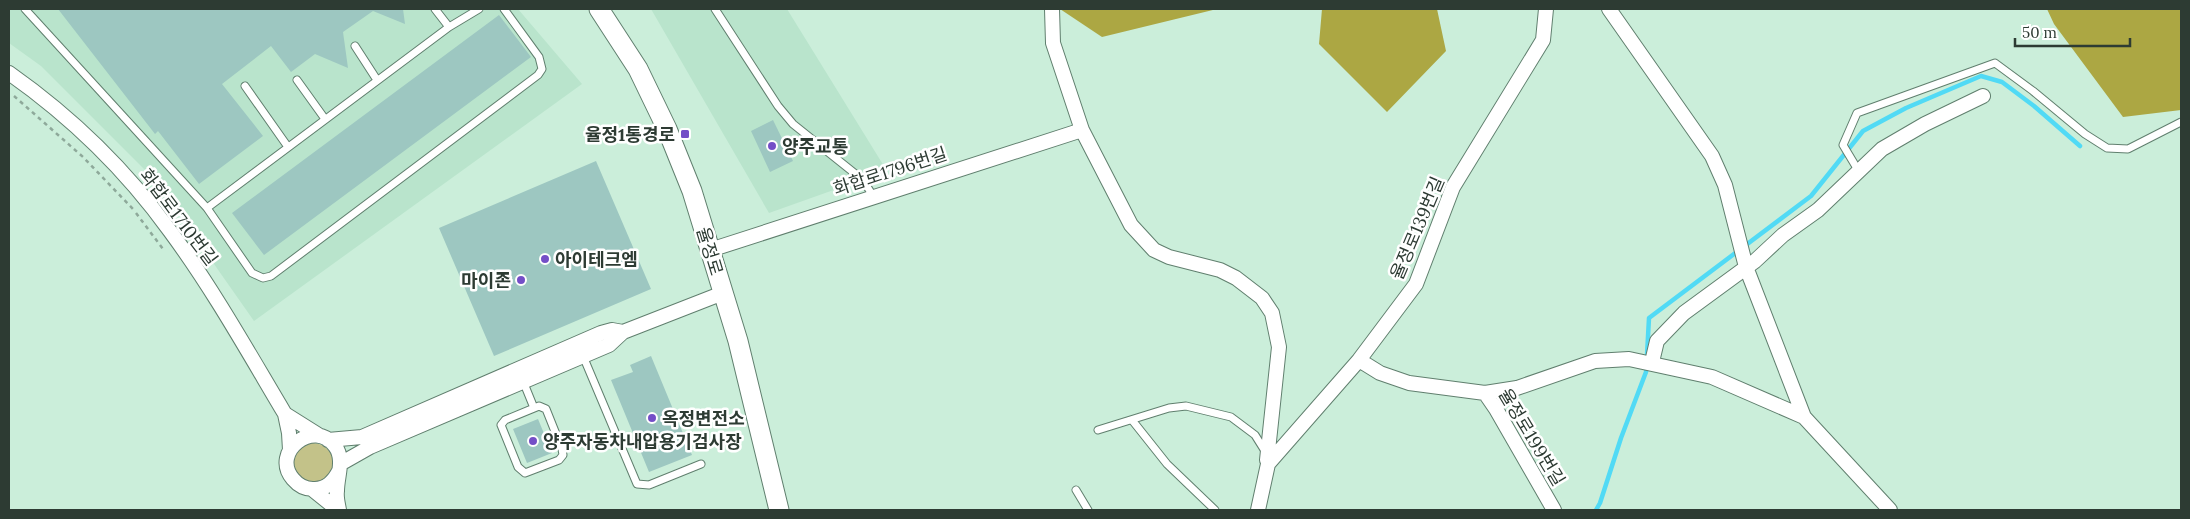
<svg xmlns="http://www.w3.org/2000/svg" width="2190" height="519" font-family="Lora,'Noto Sans KR',serif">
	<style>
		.built { fill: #b9e4cc }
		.green { fill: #c3c289 }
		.forest { fill: #aca743 }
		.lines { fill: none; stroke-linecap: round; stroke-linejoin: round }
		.stream { stroke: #51daf5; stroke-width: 4.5 }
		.building { fill: #9dc7c1 }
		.service-casing { stroke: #607f6e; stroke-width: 9 }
		.minor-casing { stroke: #607f6e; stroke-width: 16 }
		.secondary-casing { stroke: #607f6e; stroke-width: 21 }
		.path { stroke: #8ea99a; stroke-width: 2.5; stroke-dasharray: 4 4; stroke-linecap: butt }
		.service { stroke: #fff; stroke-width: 7 }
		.minor { stroke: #fff; stroke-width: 14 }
		.secondary { stroke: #fff; stroke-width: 19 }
		.poi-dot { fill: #744ec7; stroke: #fff; stroke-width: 2 }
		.labels { text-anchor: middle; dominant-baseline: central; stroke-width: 5; stroke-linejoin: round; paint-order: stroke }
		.poi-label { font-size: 18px; font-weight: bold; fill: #2d3b33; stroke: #fff; text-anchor: start }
		.street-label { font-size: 18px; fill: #2d3b33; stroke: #fff }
	</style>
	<rect width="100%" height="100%" fill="#cbeeda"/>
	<path class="built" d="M9,9h509l64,75 -328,237 -99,-141 -114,-114 -32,-23z
		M651,9h136l100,162 -118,42z"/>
	<path class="green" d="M293 463a20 20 0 1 1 40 0a20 20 0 1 1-40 0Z"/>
	<path class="forest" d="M1060,9h157l-115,28z
		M1322,9h115l9,42 -59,61 -68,-68z
		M2047,9h134v101l-58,7 -69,-93z"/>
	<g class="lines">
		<path class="stream" d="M1647,355l2,-37 162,-122 52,-65 43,-23 75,-32 21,6 32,24 46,40
			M1596,510l4,-7 21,-65 25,-66 1,-7"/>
	</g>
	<path class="building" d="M58,9h345l2,15 -32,-13 -30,21 5,36 -33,-14 -24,18 -20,-26 -49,38 41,52 -64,48 -41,-53 -3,3z
		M499,15l32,42 -267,198 -32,-42z
		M773,120l20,41 -23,11 -19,-41z
		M596,161l55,128 -157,67 -55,-128z
		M651,356l41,99 -43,17 -38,-92 22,-8 -3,-7z
		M538,419l14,34 -25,10 -14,-34z"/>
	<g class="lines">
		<g class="service-casing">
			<path id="service" d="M25,9l182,199 45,65 11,5 8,-2 267,-201 4,-6 -3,-12 -35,-48
				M435,9l14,18
				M715,9l63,97 15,18 70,56 10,16
				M355,46l22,34
				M297,80l28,39
				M245,86l43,61
				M1858,170l-15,-25 14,-32 138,-50 38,28 52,43 22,14 21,1 53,-27
				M207,208l242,-181 30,-18
				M583,356l54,128 12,1 52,-21
				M523,381l11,27
				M539,406l7,3 16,40 1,6 -4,5 -34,13 -7,-6 -17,-42 4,-5z
				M1132,420l35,44 48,46
				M1098,430l71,-22 17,-2 45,11 24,18 10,16
				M1076,490l12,20"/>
		</g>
		<g class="minor-casing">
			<path id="minor" d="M1052,9l1,34 29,87 49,95 23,25 15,7 51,13 16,8 26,20 10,15 7,34 -12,113
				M1609,9l103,147 13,29 21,82 58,150
				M9,73c61,43 117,97 161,158 43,58 78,121 115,183
				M710,250l372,-120
				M1359,360l21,13 29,10 76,10 11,16 58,101
				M1652,362l5,-21 27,-28 71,-52 28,-26 35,-25 64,-61 43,-25 58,-28
				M1485,393l32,-5 78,-27 34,-2 83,18 92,40 86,93
				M328,440l34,-3 239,-104 11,-3 11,2
				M290,450l-1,-17 -4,-19 35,22
				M340,464l30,-17 239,-102 14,-13 100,-39
				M312,489l26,21
				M339,510c-1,-6 -3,-13 -2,-19 0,-15 8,-32 -2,-45 -21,-28 -65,6 -42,33 5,6 12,10 20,10 13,1 21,-8 26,-18
				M1258,510l10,-46 91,-104 57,-76 37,-97 90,-147 3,-31"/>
		</g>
		<g class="secondary-casing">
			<path id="secondary" d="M599,9l39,60 29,60 25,62 46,150 41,169"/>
		</g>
		<path class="path" d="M14,96l69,61 50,52
			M136,213l27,36"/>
		<use href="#service" class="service"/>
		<use href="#minor" class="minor"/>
		<use href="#secondary" class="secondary"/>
	</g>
	<g class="poi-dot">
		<rect x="680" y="129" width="10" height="10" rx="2.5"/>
		<circle cx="772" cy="146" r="5"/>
		<circle cx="545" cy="259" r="5"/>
		<circle cx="521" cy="280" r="5"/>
		<circle cx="652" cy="418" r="5"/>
		<circle cx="533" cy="441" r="5"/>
	</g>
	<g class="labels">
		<g class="poi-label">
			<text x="675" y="134" text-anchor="end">율정1통경로</text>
			<text x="782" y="146">양주교통</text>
			<text x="555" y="259">아이테크엠</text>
			<text x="511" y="280" text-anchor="end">마이존</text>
			<text x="662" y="418">옥정변전소</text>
			<text x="543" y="441">양주자동차내압용기검사장</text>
		</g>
		<g class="street-label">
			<text transform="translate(890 171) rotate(-18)">화합로1796번길</text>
			<text transform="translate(179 217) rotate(53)">화합로1710번길</text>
			<text transform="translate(1417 228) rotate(-67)">율정로139번길</text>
			<text transform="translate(710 251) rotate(73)">율정로</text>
			<text transform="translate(1532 437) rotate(59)">율정로199번길</text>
		</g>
	</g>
	<rect width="2190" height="519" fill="none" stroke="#2d3b33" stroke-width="20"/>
	<path d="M2015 38v8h115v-8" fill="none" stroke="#2d3b33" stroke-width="2.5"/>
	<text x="2022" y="38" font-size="15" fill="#2d3b33" stroke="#ffffff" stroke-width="4" paint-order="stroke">50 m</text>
</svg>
